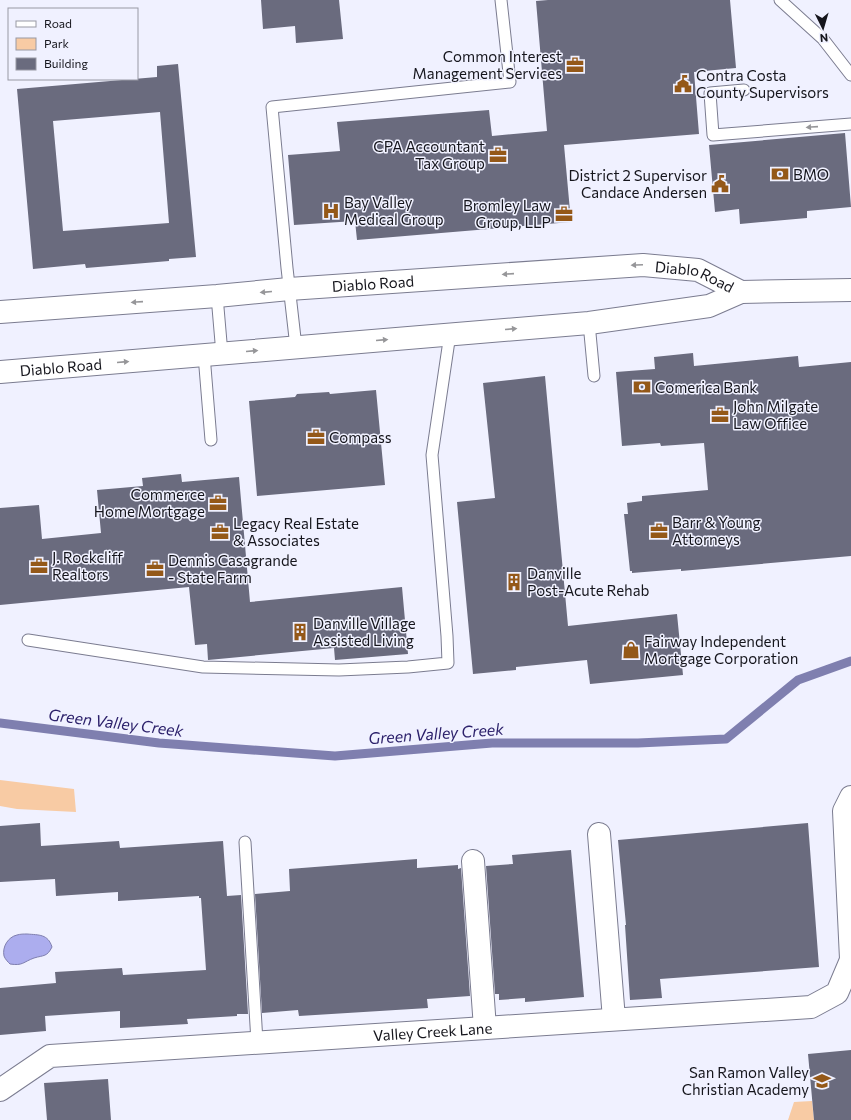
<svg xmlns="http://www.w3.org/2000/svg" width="851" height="1120" font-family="Commissioner,sans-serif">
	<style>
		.green { fill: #f8cba4 }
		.water { fill: #acadee; stroke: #7f7faf }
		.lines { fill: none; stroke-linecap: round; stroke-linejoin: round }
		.stream { stroke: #7f7faf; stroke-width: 9 }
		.building { fill: #6a6b7e; fill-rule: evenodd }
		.service-casing { stroke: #7b7c90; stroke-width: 13 }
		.minor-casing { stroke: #7b7c90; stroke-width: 24 }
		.tertiary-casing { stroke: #7b7c90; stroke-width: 24 }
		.service { stroke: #fff; stroke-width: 11 }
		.minor { stroke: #fff; stroke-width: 22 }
		.tertiary { stroke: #fff; stroke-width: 22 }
		.oneway { fill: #969699 }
		.labels { text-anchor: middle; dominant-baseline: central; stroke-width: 3; stroke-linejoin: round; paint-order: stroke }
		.poi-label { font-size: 15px; fill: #15151c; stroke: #f0f1ff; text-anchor: start }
		.street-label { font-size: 15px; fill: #15151c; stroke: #f0f1ff }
		.water-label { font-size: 16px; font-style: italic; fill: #2c216b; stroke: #f0f1ff }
	</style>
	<rect width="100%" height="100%" fill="#f0f1ff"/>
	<path class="green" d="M0,780l74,9 2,23 -59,-3 -17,-3z
		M812,1101l2,19h-26l6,-18z"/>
	<path class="water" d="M27,934c12,1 21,0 25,13 -5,10 -8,8 -18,11 -11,4 -11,8 -24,6 -2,-2 -5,-5 -6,-8 -2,-9 4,-19 13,-21 3,-1 7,-1 10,-1z"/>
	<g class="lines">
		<path class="stream" d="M0,723l159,20 176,13 157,-13h146l88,-4 72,-59 53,-19"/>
	</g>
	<path class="building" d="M261,0h78l4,39 -47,4 -1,-17 -32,3z
		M548,0h182l6,68 -42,4 5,62 -135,11 7,77 -214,18 -2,-19 -61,4 -6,-70 52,-4 -3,-29 152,-12 3,26 55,-5 -11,-130z
		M178,64l18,193 -27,2v2l-83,7 -1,-4 -52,5 -16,-180 140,-12v-11zM160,112l9,111 -106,8 -10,-110z
		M845,133l6,74 -44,4v7l-67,6 -1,-15 -24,3 -6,-67z
		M693,353l1,13 104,-10 1,11 52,-5v194l-170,15v-2l-49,4v-2h-2l-6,-57h4l-1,-11 15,-2v-5l66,-6 -4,-47 -43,3 -1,-3 -38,3 -6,-74 39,-3 -1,-12z
		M545,376l23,250 109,-12 6,61 -93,9 -3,-24 -71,7v3l-43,4 -16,-172 38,-4 -12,-115z
		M376,390l9,95 -128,11 -8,-95 46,-4 2,-3 32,-2 1,2z
		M181,474l1,8 57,-5 11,125 152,-15 6,67 -73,6 -1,-12 -126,12 -1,-16 -12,1 -6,-58 -189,18v-97l39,-3 3,34 59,-6 -4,-43 46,-4 -1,-8z
		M40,823l1,23 78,-5 1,7 103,-7 4,55 14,-1 7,119h-11v2l-50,3 1,5 -68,4v-17l-75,5 1,15 -46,4v-47l56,-5 -1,-11 67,-4 1,7 83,-5 -5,-72h-2v-2l-81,5v-9l-62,4 -1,-17 -55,3v-56z
		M808,823l11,144 -159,12 2,19 -32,2 -5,-75h1l-8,-85z
		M571,850l13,147 -59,5v-4l-26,2v-6h-4l-9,-128 27,-2 -1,-9z
		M417,859v9l41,-3v4l3,-1 9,128 -43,3 1,9 -129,8 -1,-6 -36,3 -7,-119 35,-3 -1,-22z
		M851,1050v70h-37l-6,-66z
		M108,1079l3,41h-64l-3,-37z"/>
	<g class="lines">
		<g class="service-casing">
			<path id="service" d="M780,0l43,39 28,36
				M744,90l-34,3 3,42 138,-11
				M217,296l5,58
				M589,323l5,53
				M296,347l-9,-79 -15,-161 238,-25 -9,-82
				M204,355l7,85
				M28,640l175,27 136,3 69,-3 40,-4 -1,-27 -15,-181 18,-121
				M245,842l12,200"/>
		</g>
		<g class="minor-casing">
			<g id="minor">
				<path d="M851,797l-7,14 7,148"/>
				<path d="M599,834l15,185"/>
				<path d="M473,861l12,167"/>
				<path id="s1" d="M0,1090l50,-34 761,-49 26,-14 14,-33"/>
			</g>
		</g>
		<g class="tertiary-casing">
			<g id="tertiary">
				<path id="s2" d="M0,312l217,-16 72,-7 354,-24 55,5 43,22"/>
				<path id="s3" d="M0,372l589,-49 120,-17 32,-14 110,-2"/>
			</g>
		</g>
		<use href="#service" class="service"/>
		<use href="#minor" class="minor"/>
		<use href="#tertiary" class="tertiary"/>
	</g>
	<defs><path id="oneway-solid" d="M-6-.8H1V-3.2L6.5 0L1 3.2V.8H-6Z"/></defs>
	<g class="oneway">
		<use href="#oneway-solid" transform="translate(812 127) rotate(176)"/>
		<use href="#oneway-solid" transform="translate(637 265) rotate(177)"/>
		<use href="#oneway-solid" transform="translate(508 274) rotate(176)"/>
		<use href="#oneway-solid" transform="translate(266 292) rotate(175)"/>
		<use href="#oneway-solid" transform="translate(137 302) rotate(176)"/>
		<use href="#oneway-solid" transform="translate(511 329) rotate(-5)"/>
		<use href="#oneway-solid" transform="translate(382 340) rotate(-5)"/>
		<use href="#oneway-solid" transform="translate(252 351) rotate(-5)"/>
		<use href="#oneway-solid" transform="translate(123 362) rotate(-5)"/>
	</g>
	<defs>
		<g id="office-bare" transform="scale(1.38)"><path d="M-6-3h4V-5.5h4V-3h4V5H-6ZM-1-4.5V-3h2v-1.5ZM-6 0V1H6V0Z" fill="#945818" stroke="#f0f1ff" stroke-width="2.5" paint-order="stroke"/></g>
		<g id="civic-bare" transform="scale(1.38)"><path d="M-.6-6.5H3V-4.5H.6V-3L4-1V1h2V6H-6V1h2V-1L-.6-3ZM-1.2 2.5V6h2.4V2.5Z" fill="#945818" stroke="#f0f1ff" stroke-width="2.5" paint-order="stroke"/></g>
		<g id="bank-bare" transform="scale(1.38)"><path d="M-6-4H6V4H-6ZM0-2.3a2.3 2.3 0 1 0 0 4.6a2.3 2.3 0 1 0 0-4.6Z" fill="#945818" stroke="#f0f1ff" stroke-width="2.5" paint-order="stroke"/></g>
		<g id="hospital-bare" transform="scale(1.38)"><path d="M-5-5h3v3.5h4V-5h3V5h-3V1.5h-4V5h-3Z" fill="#945818" stroke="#f0f1ff" stroke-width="2.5" paint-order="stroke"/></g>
		<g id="building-bare" transform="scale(1.38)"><path d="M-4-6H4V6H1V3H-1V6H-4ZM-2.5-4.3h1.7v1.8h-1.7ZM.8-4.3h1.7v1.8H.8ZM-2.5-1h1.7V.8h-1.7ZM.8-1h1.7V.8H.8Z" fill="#945818" stroke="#f0f1ff" stroke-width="2.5" paint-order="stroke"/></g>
		<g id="shop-bare" transform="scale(1.38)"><path d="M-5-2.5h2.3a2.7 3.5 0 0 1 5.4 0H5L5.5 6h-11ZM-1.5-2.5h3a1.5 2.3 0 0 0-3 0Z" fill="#945818" stroke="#f0f1ff" stroke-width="2.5" paint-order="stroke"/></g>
		<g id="school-bare" transform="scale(1.38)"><path d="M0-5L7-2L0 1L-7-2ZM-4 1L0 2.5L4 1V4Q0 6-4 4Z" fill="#945818" stroke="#f0f1ff" stroke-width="2.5" paint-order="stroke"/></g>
	</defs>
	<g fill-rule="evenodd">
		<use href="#office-bare" x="575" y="65"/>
		<use href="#civic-bare" x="683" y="84"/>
		<use href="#office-bare" x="498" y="155"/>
		<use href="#bank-bare" x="780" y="174"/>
		<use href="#civic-bare" x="720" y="184"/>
		<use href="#hospital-bare" x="331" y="211"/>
		<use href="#office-bare" x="564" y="214"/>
		<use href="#bank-bare" x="642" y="387"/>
		<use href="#office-bare" x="720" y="415"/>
		<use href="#office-bare" x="316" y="437"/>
		<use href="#office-bare" x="218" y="503"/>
		<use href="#office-bare" x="659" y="531"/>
		<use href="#office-bare" x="220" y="532"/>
		<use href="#office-bare" x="39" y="566"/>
		<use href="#office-bare" x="155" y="569"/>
		<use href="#building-bare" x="514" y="582"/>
		<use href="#building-bare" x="300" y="632"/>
		<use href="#shop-bare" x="631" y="650"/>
		<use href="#school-bare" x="822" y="1081"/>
	</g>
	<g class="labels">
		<g class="poi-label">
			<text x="562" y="56" text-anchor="end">Common Interest<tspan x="562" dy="17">Management Services</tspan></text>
			<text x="696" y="75">Contra Costa<tspan x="696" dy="17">County Supervisors</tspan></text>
			<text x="485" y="146" text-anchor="end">CPA Accountant<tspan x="485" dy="17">Tax Group</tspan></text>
			<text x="793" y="174">BMO</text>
			<text x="707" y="175" text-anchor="end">District 2 Supervisor<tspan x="707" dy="17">Candace Andersen</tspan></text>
			<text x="344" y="202">Bay Valley<tspan x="344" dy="17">Medical Group</tspan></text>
			<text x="551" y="205" text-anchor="end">Bromley Law<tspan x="551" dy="17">Group, LLP</tspan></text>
			<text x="655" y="387">Comerica Bank</text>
			<text x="733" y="406">John Milgate<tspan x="733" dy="17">Law Office</tspan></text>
			<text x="329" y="437">Compass</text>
			<text x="205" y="494" text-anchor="end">Commerce<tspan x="205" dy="17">Home Mortgage</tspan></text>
			<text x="672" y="522">Barr &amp; Young<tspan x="672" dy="17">Attorneys</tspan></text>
			<text x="233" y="523">Legacy Real Estate<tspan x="233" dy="17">&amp; Associates</tspan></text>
			<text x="52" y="557">J. Rockcliff<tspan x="52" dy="17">Realtors</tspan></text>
			<text x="168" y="560">Dennis Casagrande<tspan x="168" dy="17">- State Farm</tspan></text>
			<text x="527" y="573">Danville<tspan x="527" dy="17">Post-Acute Rehab</tspan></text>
			<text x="313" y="623">Danville Village<tspan x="313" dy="17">Assisted Living</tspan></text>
			<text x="644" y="641">Fairway Independent<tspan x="644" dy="17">Mortgage Corporation</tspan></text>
			<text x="809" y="1072" text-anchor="end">San Ramon Valley<tspan x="809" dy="17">Christian Academy</tspan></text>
		</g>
		<g class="street-label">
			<text stroke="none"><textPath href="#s2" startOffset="698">Diablo Road</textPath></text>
			<text stroke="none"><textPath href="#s2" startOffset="374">Diablo Road</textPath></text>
			<text stroke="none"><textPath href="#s3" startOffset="61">Diablo Road</textPath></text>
			<text stroke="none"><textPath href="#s1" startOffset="444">Valley Creek Lane</textPath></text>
		</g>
		<g class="water-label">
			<text transform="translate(116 722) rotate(7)">Green Valley Creek</text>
			<text transform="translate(436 733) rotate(-4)">Green Valley Creek</text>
		</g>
	</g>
	<rect x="8" y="8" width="130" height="72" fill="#f0f1ff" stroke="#9899a4"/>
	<rect x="16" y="21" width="20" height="6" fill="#ffffff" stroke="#9899a4"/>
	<text x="44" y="28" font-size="12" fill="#15151c">Road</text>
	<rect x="16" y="38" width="20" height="12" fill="#f8cba4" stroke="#9899a4"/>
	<text x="44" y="48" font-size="12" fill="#15151c">Park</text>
	<rect x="16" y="58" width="20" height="12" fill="#6a6b7e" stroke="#9899a4"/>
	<text x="44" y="68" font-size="12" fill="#15151c">Building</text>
	<g transform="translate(823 28) rotate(175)" stroke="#f0f1ff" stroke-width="3" paint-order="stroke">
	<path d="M0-3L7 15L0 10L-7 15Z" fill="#15151c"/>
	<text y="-6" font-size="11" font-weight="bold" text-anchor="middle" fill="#15151c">N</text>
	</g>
</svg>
